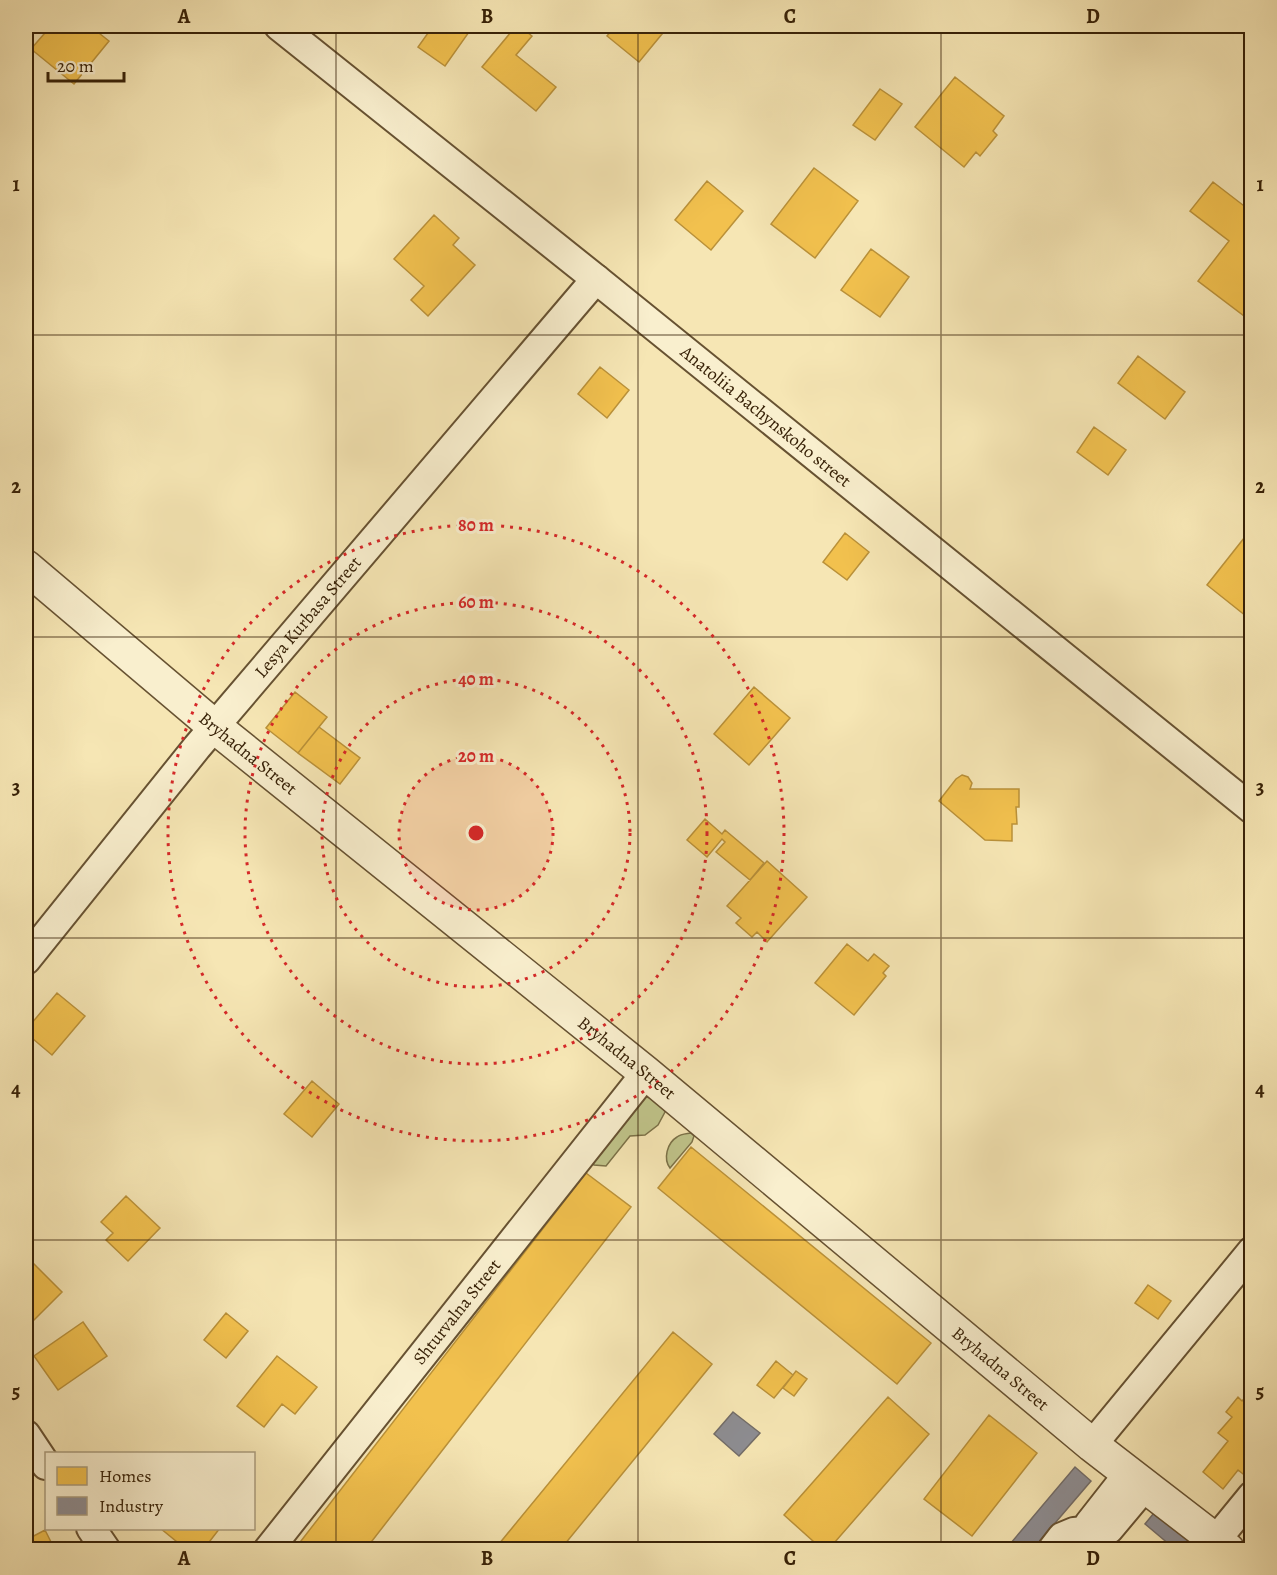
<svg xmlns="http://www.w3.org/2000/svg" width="1277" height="1575" font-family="Alegreya,serif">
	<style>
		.green { fill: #c0c48a; stroke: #7c7248; stroke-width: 1.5 }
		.homes { fill: #f2c14e; stroke: #ba9139; stroke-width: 1.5 }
		.industry { fill: #8d8d92; stroke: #736d68; stroke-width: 1.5 }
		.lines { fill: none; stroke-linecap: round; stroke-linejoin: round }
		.minor-casing { stroke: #675232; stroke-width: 32 }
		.tertiary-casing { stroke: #675232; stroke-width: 36 }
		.minor { stroke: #f9efce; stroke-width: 28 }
		.tertiary { stroke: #f9efce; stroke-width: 33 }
		.grid { fill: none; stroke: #372107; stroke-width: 1.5; stroke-opacity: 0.55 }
		.ring { fill: none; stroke: #d62828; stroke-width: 3; stroke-dasharray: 3 6 }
		.labels { text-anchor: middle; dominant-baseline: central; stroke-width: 6; stroke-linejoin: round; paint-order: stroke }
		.street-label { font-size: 18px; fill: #372107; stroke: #f9efce }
		.centre { fill: #d62828; stroke: #f9efce; stroke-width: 3 }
		.ring-label { font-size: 18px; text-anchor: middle; font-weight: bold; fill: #d62828; stroke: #f9efce; stroke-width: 6; stroke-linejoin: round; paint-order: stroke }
		.neatline { fill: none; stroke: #372107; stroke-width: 2 }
		.grid-label { font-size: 20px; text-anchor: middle; font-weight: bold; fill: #372107 }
	</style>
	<rect width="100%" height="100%" fill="#f6e6b4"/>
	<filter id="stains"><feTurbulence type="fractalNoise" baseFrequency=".00333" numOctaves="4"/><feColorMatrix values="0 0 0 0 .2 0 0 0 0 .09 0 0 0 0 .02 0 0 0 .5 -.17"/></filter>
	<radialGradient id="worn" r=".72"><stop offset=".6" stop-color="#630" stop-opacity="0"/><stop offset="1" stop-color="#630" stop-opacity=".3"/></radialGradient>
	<path class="green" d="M646,1097c11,2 15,4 19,15l-7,13 -13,10 -15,1 -24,30 -12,-1 -6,-13 45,-39v-9z
		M691,1133l3,3 -2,6 -22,26c-7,-9 -3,-25 7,-31 4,-3 9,-3 14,-4z"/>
	<path class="homes" d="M51,26h39l19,15 -35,43 -43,-35z
		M433,26h27l9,6 -24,34 -27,-19z
		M516,26h3l13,10 -16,19 40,32 -20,24 -54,-44z
		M615,26h37l10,8 -23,28 -32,-26z
		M955,77l49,39 -11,15 4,4 -17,21 -4,-4 -12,15 -49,-40z
		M880,89l22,15 -27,36 -22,-15z
		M814,168l44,33 -43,57 -44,-34z
		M707,181l36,30 -32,39 -36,-30z
		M1213,182l39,30v110l-54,-41 31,-40 -39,-30z
		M434,215l25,23 -6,7 22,20 -47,51 -17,-16 13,-14 -30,-27z
		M871,249l38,28 -29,40 -39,-27z
		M1138,356l47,36 -20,27 -47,-36z
		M600,367l29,23 -22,28 -29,-24z
		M1094,427l32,23 -18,25 -31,-23z
		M1252,528v81l-6,7 -39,-31z
		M845,533l24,19 -22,28 -24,-18z
		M754,687l36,31 -41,47 -35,-31z
		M295,692l32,25 -29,36 -32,-25z
		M319,727l41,31 -20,26 -42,-31z
		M962,775l6,2 4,6 -2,6h49v18h-3l1,17h-5v17l-27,-1 -46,-39 17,-22z
		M705,819l17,15 3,-4 39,33 -14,17 -34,-28 9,-10 -3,-3 -15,18 -20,-17z
		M767,861l40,36 -40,45 -10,-10 -5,5 -16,-14 5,-5 -14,-12z
		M847,944l21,17 6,-7 15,12 -6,7 3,3 -32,39 -39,-32z
		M57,993l28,23 -33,39 -26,-22v-3z
		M312,1081l27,23 -27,33 -28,-23z
		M691,1147l240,196 -34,41 -239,-196z
		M586,1173l45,34 -183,236 -83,107h-71z
		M126,1196l34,32 -32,33 -22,-21 7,-7 -12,-11z
		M31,1261l31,31 -36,36v-61z
		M1148,1285l23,16 -13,18 -23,-16z
		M226,1313l22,18 -22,27 -22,-18z
		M83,1322l24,34 -49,34 -24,-34z
		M673,1332l39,32 -152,186h-66z
		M277,1356l40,31 -22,27 -13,-10 -18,23 -27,-21z
		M776,1361l17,14 -19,23 -17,-13z
		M796,1371l11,8 -13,17 -11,-8z
		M1252,1390v91l-14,-11 -15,19 -20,-17 25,-31 -10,-8 14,-16 -6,-5 12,-15 4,4z
		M888,1397l41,37 -101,116h-5l-39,-35z
		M989,1415l48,38 -65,83 -48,-37z
		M160,1528h60l-17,22h-16z
		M45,1530l10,20h-29v-10z"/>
	<path class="industry" d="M733,1412l27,21 -21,23 -25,-22z
		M1075,1467l16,14 -59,69h-27z
		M1158,1508l51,42h-33l-31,-26z"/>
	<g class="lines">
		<g class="minor-casing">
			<g id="minor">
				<path id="s1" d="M279,26l317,253 656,530"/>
				<path id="s2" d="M26,960l171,-213 399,-468"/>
				<path d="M26,1435l20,30"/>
				<path d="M1092,1445l160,-194"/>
				<path d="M1089,1524l40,-51"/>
				<path d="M91,1528l15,22"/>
				<path d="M1216,1540l36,-44"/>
				<path id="s3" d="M268,1550l378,-477"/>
				<path d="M1052,1550l10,-13 12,-5 35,-3 36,-43"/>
			</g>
		</g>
		<g class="tertiary-casing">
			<g id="tertiary">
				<path id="s4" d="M26,567l189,160 431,346 446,372 136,105"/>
			</g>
		</g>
		<use href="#minor" class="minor"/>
		<use href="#tertiary" class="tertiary"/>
	</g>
	<path class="grid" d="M336,26v1524M638,26v1524M941,26v1524M26,335h1226M26,637h1226M26,938h1226M26,1240h1226"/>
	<circle cx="476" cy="833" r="77" fill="#d62828" fill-opacity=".12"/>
	<g class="ring">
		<circle cx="476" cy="833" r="77"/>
		<circle cx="476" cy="833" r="154"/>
		<circle cx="476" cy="833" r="231"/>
		<circle cx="476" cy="833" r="308"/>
	</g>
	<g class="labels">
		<g class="street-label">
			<text stroke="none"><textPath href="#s1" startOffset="624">Anatoliia Bachynskoho street</textPath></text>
			<text stroke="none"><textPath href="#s2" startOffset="444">Lesya Kurbasa Street</textPath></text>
			<text stroke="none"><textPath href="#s4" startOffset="290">Bryhadna Street</textPath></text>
			<text stroke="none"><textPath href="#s4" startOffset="776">Bryhadna Street</textPath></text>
			<text stroke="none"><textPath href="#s3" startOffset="304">Shturvalna Street</textPath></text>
			<text stroke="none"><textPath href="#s4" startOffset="1262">Bryhadna Street</textPath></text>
		</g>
	</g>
	<circle cx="476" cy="833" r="9" class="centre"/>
	<g class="ring-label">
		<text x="476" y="531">80 m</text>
		<text x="476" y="608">60 m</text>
		<text x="476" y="685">40 m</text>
		<text x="476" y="762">20 m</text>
	</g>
	<rect width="1277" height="1575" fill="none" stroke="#f6e6b4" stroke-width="66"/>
	<rect x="45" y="1452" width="210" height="78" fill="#f9efce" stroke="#ab9d7e" stroke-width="1.5"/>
	<rect x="57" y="1467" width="30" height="18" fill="#f2c14e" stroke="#ab9d7e" stroke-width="1.5"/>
	<text x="99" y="1482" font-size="18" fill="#372107">Homes</text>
	<rect x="57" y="1497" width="30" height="18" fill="#8d8d92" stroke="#ab9d7e" stroke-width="1.5"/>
	<text x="99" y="1512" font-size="18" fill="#372107">Industry</text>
	<path d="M48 72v9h76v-9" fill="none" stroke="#372107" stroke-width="3"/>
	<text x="57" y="72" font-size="18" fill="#372107" stroke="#f9efce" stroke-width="4.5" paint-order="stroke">20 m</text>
	<rect x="33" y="33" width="1211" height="1509" class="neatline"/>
	<g class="grid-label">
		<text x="184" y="23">A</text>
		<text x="487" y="23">B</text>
		<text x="790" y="23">C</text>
		<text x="1093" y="23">D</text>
		<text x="16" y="191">1</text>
		<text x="1260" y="191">1</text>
		<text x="16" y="493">2</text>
		<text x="1260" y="493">2</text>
		<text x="16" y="794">3</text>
		<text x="1260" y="794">3</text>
		<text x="16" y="1096">4</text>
		<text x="1260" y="1096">4</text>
		<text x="16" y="1398">5</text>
		<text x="1260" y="1398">5</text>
		<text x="184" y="1565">A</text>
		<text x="487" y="1565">B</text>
		<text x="790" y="1565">C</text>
		<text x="1093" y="1565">D</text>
	</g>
	<rect width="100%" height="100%" filter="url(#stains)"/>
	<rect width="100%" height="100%" fill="url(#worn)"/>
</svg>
